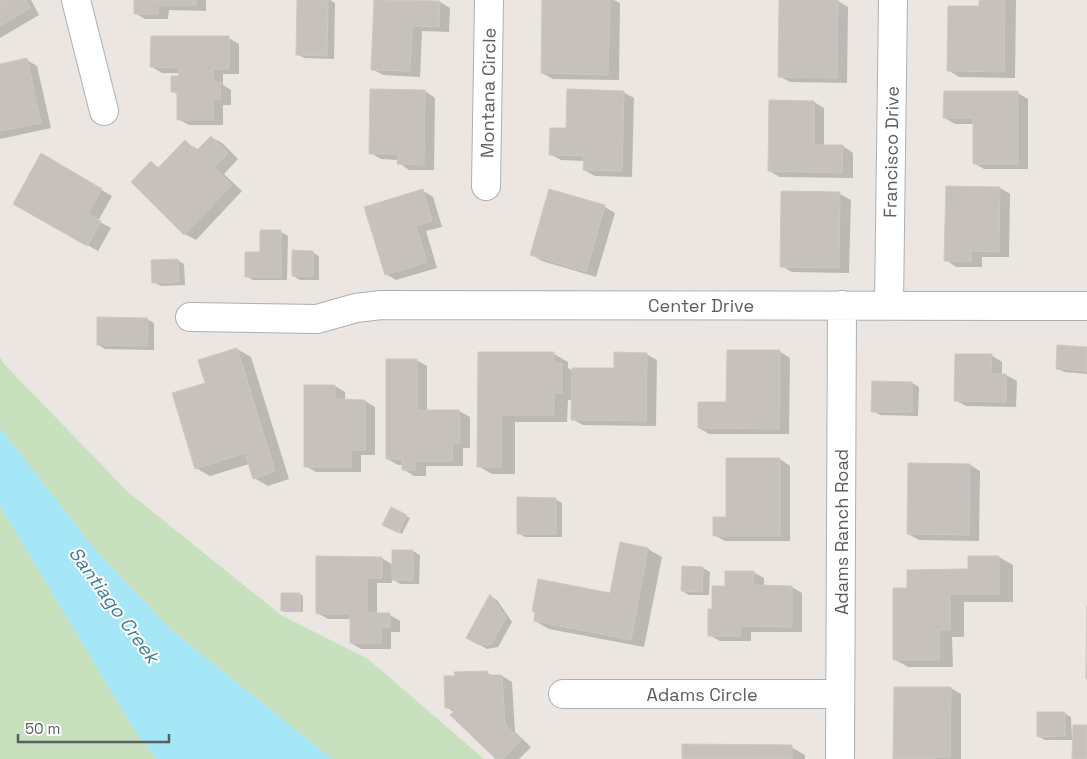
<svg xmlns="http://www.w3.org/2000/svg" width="1087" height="759" font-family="'Space Grotesk',sans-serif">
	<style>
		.green { fill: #c7e1bf }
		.water { fill: #a5e7f7 }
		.shadow { fill: #0003 }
		.building { fill: #c6c1bd; stroke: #cfc7c0 }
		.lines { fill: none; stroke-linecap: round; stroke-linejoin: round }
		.minor-casing { stroke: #acb0b3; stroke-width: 30 }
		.minor { stroke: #fff; stroke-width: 28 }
		.labels { text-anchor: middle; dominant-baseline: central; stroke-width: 4; stroke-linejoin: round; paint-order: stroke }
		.street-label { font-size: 18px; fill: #595e61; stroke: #fff }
		.water-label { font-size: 19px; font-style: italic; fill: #3f7e97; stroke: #fff }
	</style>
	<rect width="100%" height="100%" fill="#ebe6e1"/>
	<path class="green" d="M0,357l5,8 123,127 153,123 87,44 116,100h-152l-161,-129 -74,-78 -97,-124z
		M0,506l134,224 23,29h-157z"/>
	<path class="water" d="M0,428l97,124 74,78 161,129h-175l-23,-29 -134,-224z"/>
	<path class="shadow" d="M0,0h31l8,15 -39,23z
		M135,0h71v11l-37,-1 -1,9h-23l-10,-6z
		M298,0h32l5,3 -1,56 -30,-1 -7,-4z
		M375,0l65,2 10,6 -1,24 -27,-1 -2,46 -37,-2 -11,-6z
		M543,0h71l6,3 -1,77 -66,-1 -11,-6z
		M980,0h36l-1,78 -56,-1 -11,-7 32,-63z
		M838,1l10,6 -1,76 -57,-1 -11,-6z
		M229,38l10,6v30h-16v11l8,5v15h-8v20h-34l-11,-6v-24l-6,-4 8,-13v-5h-18l-10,-6z
		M27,60l10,6 14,62 -51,11v-74z
		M425,91l10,7 -1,72h-25l-10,-7v-3l-18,-1 -11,-6z
		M623,92l11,6 -2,79 -37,-1 -11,-6 1,-9 -24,-1 -11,-6 18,-25z
		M1018,93l10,6v70h-44l-10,-6v-39h-19l-10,-6z
		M814,102l10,6v38h19l10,7v25l-73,-1 -11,-6z
		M211,137l11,6 16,16 -14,15 18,17 -46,49 -11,-6 -34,-71 9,5 25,-26 14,8z
		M42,155l70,41 -14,25 13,7 -13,23 -84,-48z
		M1000,188l10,6 -1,63h-27v10h-26l-10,-7z
		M422,190l11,7 9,30 -16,4 11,37 -41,12 -10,-6z
		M550,191l55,16 10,6 -19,64 -54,-16 -10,-6z
		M782,193l58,1 11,6 -2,73 -57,-1 -11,-6z
		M281,232l7,4 -1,44h-34l-7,-4z
		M312,252l7,4v24h-19l-7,-4z
		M177,260l7,4 1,21 -24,1 -7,-4z
		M147,319l7,4v27l-49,-1 -7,-4z
		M1087,348v26l-23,-2 -7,-4z
		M237,349l14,8 38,122 -21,7 -14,-8 -5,-14 -39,12 -14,-8 10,-84z
		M779,351l11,7 -1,76h-80l-10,-6 28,-25z
		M479,353l75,1 14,8v6l5,3 43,-1 30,-16 11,6 -1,66 -73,-1 -11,-6 1,-19h-5l-1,22h-52v52h-23l-14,-8z
		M991,355l11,7v13h4l11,6 -1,26 -50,-1 -11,-6z
		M416,360l11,6v45h32l11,6v31h-7v18h-37v10h-12l-11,-7v-4h-5l-11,-6z
		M912,383l7,4 -1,29 -38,-1 -7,-4z
		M335,386l10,6v9h20l10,6v48h-14v17h-45l-11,-6z
		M780,459l10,7v75h-65l-11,-6 13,-17z
		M970,465l10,6 -1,70 -60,-1 -11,-6z
		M555,499l7,4v34h-37l-7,-4z
		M392,509l18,9 -8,16 -18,-10z
		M621,544l27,5 14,8 -18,90 -95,-18 -14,-8 76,-27z
		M413,551l7,4 -1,29h-19l-8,-5v4h-15v32h13l10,6v11h-9v17h-30l-10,-6v-24h-23l-11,-6 65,-55 11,7z
		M999,557l14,8v37h-49v35h-12l1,30h-45l-14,-8 14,-70 62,-18z
		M703,568l7,4 -1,23h-20l-7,-4z
		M753,572l11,6v8l28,1 10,6v39h-51v9h-31l-11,-6 5,-24 12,-24z
		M300,594l3,2v16h-18l-3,-2z
		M490,596l7,4 15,22 -14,25 -11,2 -20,-12z
		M487,673l7,3h8l10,6 3,50 16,15 -12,12h-22l-43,-47 -8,-5z
		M951,688l10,6v65h-67z
		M1064,713l7,4 1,22h2l13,-12v32h-13v-19h-29l-7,-4z
		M791,747l14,8v4h-122z"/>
	<path class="building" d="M0,0h25l5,8 -30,18z
		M134,0h62v5h-38v9h-24z
		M297,0h31l-1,56 -31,-1z
		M374,0l66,1 -1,26 -27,-1 -2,45 -39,-1z
		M542,0h68l-2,75 -67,-2z
		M779,0h59l-1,78 -59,-1z
		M979,0h26l-1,72 -57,-1 1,-65h31z
		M151,36h78v33h-16v13h8l-1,17h-7v21h-36v-28h-6v-16h8l-1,-8 -28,-1z
		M27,58l14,65 -41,8v-67z
		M370,89l55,1 -1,75 -27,-1 1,-10h-29z
		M567,89l57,2 -2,80 -39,-1 1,-14 -35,-1 1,-27h16z
		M944,91h74v73h-45v-46h-30z
		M769,100l45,1v44h29l-1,28 -74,-2z
		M211,136l17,17 -14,14 18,18 -48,50 -53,-53 20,-21 7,7 27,-28 11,11z
		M41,153l61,36 -14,25 13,7 -14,25 -74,-42z
		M946,186l54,1 -1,65 -28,-1v11l-27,-1z
		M423,189l9,32 -16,5 11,36 -42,13 -21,-68z
		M549,189l56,16 -19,67 -56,-17z
		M781,191l59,1 -1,76 -59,-1z
		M260,230h21v47h-36v-25h15z
		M292,250l21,1v26l-21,-1z
		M178,259l1,23 -27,1 -1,-23z
		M97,317l51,1 -1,28 -50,-1z
		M1057,345l30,2v24l-31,-2z
		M237,348l38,123 -22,8 -8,-26 -50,16 -23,-76 33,-10 -7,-23z
		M727,350h53l-1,79 -81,-1v-26h28z
		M478,352h76v11l8,1v29h-8v22h-53v52h-24z
		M614,352l33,1 -1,68 -75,-1 1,-52h42z
		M955,354h37l-1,20h15v28l-52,-1z
		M386,359h31v51h42l1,33h-8l1,18h-38l1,9h-14v-11h-16z
		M872,381l40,1v30h-41z
		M304,385h31v14l30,1v50h-14v17h-47z
		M726,458h54v78h-67v-19h13z
		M908,463l62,1 -1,71 -62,-1z
		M517,497l39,1v36h-39z
		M391,507l16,8 -8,18 -17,-8z
		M620,542l28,6 -17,92 -97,-19 1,-9 -3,-1 6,-32 72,14z
		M392,550h21v30h-21z
		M316,556l66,1v21h-15v35h23v14h-9v16h-31v-29h-34z
		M968,556h31v38h-49v36h-11v30h-46v-72h14v-18l61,-1z
		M682,566l21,1 -1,25 -21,-1z
		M725,571h29l-1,14 39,1v41l-51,-1 -1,10h-32v-27h4v-23h13z
		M281,593h19v18h-19z
		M490,594l16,24 -15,26 -12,1 -13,-7z
		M1087,606v73h-1z
		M488,671l-1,4h15l3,50 16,15 -18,19h-7l-46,-44 7,-7h-12l-1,-32h11l-1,-4z
		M894,687h57l-1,70h-15v2h-42z
		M1037,712h28v24l-28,1z
		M1073,725h14v34h-15z
		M682,744l110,1v14h-110z"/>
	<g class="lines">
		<g class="minor-casing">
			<path id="minor" d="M76,0l28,111
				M486,186l3,-186
				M889,305l4,-305
				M190,317l127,2 39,-11 25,-3 706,1
				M563,694h277
				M840,759l2,-454"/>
		</g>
		<use href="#minor" class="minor"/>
	</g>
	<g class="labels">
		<g class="street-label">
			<text transform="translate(488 93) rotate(-89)">Montana Circle</text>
			<text transform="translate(891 152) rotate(-89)">Francisco Drive</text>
			<text x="701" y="305">Center Drive</text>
			<text transform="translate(841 532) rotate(-90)">Adams Ranch Road</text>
			<text x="702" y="694">Adams Circle</text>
		</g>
		<g class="water-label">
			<text transform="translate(114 605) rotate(54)">Santiago Creek</text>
		</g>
	</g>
	<path d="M18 734v8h151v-8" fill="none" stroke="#595e61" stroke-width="2.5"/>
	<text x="25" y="734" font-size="15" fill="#595e61" stroke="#ffffff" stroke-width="4" paint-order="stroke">50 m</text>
</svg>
